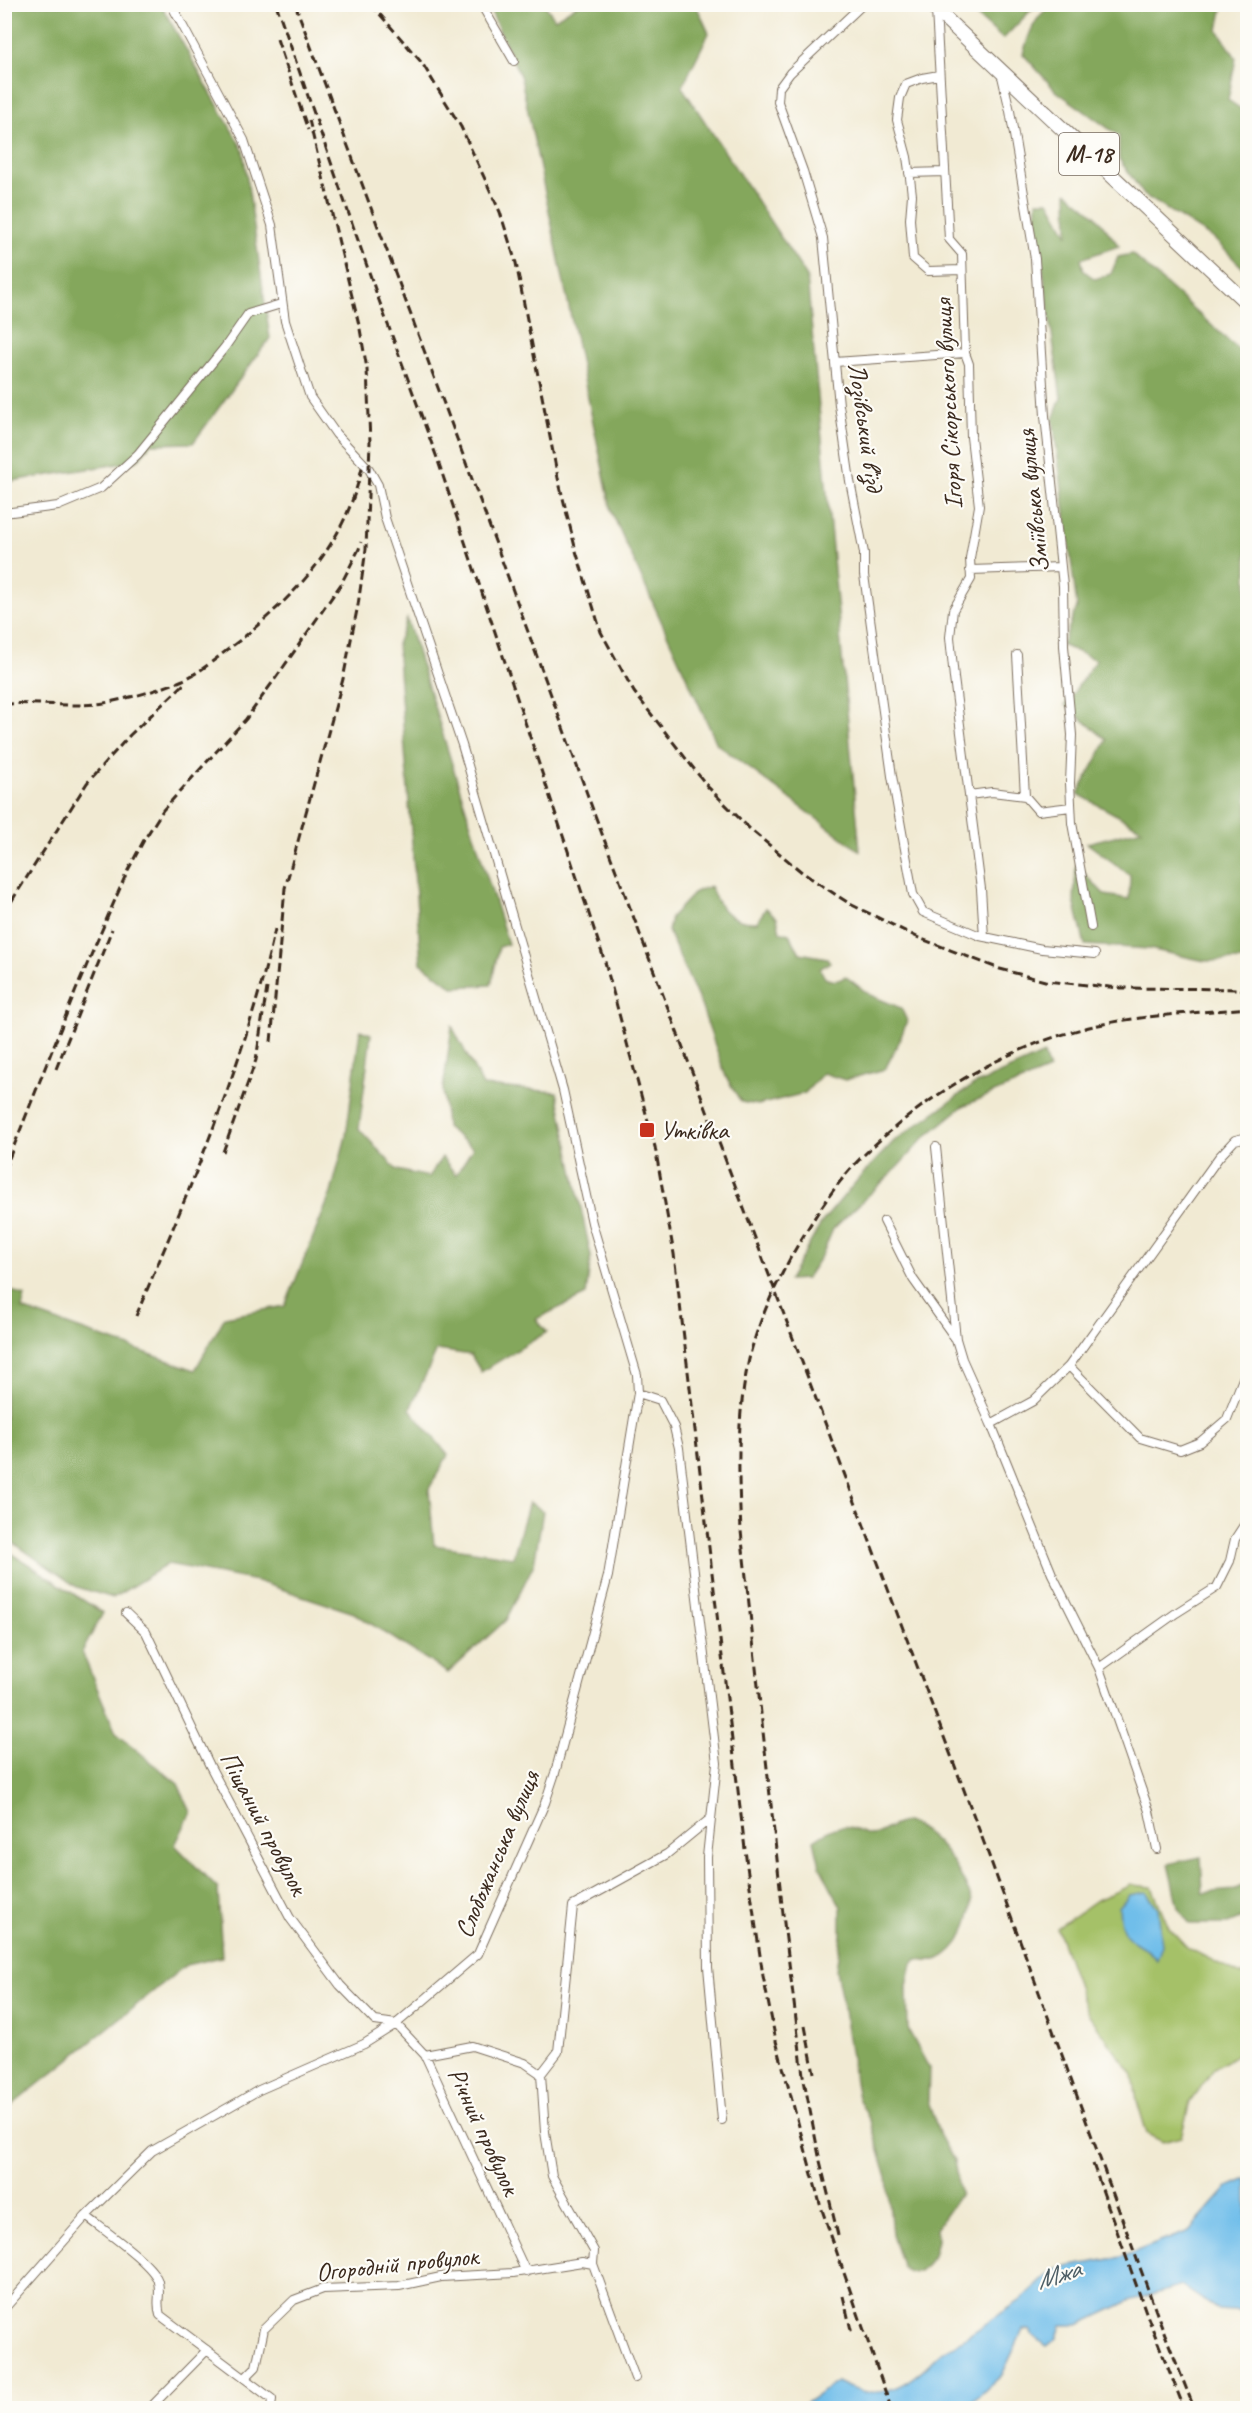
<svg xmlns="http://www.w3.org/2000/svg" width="1252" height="2413" font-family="Caveat,sans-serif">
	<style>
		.green { fill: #a5c167; stroke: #707642; stroke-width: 1.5 }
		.forest { fill: #84a75c; stroke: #60683d; stroke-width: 1.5 }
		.water { fill: #6fbeea; stroke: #557484; stroke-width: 1.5 }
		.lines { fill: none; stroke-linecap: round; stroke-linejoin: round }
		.minor-casing { stroke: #7b6d5d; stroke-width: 10 }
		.trunk-casing { stroke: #7b6d5d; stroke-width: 16 }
		.minor { stroke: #fff; stroke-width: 8 }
		.trunk { stroke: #fff; stroke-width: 14 }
		.rail { stroke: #3b2a1e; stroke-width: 3; stroke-dasharray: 9 4.5; stroke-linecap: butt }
		.poi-dot { fill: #c8321e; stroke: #fdfcf7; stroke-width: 2 }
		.labels { text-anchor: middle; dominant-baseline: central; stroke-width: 4.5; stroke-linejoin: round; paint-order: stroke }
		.shield { fill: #fdfcf7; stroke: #75695f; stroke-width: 1.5 }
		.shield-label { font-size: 24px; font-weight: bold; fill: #3b2a1e }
		.street-label { font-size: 26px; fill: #3b2a1e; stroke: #fdfcf7 }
		.poi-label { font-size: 26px; fill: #3b2a1e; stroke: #fdfcf7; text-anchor: start }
		.water-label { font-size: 27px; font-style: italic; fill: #4d5e65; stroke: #fdfcf7 }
	</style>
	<rect width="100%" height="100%" fill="#fdfcf7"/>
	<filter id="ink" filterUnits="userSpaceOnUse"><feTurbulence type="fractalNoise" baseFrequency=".0167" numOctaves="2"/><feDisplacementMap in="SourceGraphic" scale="12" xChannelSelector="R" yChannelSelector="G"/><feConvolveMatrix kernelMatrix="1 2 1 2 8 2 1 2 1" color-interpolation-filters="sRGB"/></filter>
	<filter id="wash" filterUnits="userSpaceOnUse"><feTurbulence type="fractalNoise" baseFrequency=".008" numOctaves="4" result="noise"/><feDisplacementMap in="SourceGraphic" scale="24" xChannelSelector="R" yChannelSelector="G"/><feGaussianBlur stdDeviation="1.35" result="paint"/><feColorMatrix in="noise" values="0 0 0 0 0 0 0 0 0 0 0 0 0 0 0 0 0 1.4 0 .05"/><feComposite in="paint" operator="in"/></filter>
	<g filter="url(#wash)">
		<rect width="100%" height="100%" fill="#f1ead3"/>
		<path class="green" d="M1131,1885l21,2 17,41 19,20 51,26 8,2v71l-34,23 -23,32 -9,35 -18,5 -16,-8 -10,-33 -4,-26 -46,-63 -30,-84 40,-28z"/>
		<path class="forest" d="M5,5h156l82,145 27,188 -77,105 -42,1 -14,17 -132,21z
			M488,5h57l10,14 22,-14h119l13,28 -27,54 125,190 53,574 -143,-107 -105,-231 -91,-435z
			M965,5h71l-33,34z
			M1052,5h171l-5,25 18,28 -8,42 19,13v159l-33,-33 -70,-44 -25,-36v-23l-63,-45 -33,-37c6,-20 11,-37 29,-49z
			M1067,192l29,24 23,30 -38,13 3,12 11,8 16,-5 7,-17 14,-3 115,103v603l-42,1 -56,-12 -64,-4 -11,-44 2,-36 29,30 24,4 1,-24 -43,-32 55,-14 -64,-35 29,-54 -42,-35 31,-45 -34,-15 15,-38 -24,-188 8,-21 -25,-178 1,-19h12l19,34z
			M407,619l101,325 -9,3 -8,38 -38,2 -32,-24 -24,-319z
			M710,886c9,24 21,37 47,36l9,-14 11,10 3,14 9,2 11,19 27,5 3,4 -10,7 5,9c8,4 14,4 20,-2l25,19 31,13 6,13 -8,21 -14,27 -40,11 -22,-7 -18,20 -47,12 -17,-3 -15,-25 -25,-72 -33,-74 3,-14 24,-25z
			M452,1026l31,60 74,6 34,164 -5,39 -50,24 11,13 -66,40 -10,-17 -34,-5 -27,59 38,46 -19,34 5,56 79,12 16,-55 14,9 -9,53 -28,56 -58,53 -94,-60 -97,-32 -89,-17 -55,34 -36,-11 -72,-50v-249l20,8 -3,13 173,61 30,-53 60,-11 46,-113 15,-57 14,-106 11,4 -12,95 38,41 32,7 13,-20 14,18 17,-27 -27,-21 -3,-38z
			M1044,1054l5,16 -86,36 -39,32 -31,34 -60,57 -10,24 -17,26 -17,1 33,-58 38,-45 34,-36 78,-55z
			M5,1549l98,64 -21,39 34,81 62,51 13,28 -16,33 43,44 4,68 -36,8 -181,146z
			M906,1822c28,10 46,36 59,62 2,5 6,12 7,17 0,21 -13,49 -33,58 -6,3 -16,0 -23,0l-4,5 -5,22 1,43 21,39 -1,34 12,34 14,25 6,33 -24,34 1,12 -4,15 -6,10 -8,7h-10l-6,-4 -11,-33 -5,-57 -16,-55 -13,-25 -5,-26 -9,-62 -8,-40 5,-35v-28l-21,-41 -6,-26c9,-6 23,-16 35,-13 9,2 16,10 27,7 12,-4 15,-11 30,-12z
			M1201,1857l2,36 31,-3 13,-7v33l-19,8h-38l-12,-16 -10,-44z"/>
		<path class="water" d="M1146,1892l12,16 4,37 -5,15c-19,-25 -36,-10 -38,-53l10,-12z
			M1247,2179v133l-29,-2 -36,-24 -53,15 -50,24h-18l-4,13 -10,8 -14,-10 -3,-6h-7l-21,45 -37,33h-167l39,-26c36,20 64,9 92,-18 8,-8 14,-15 25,-19l67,-45 34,-31 66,-12 68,-26 39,-44z"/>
	</g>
	<g filter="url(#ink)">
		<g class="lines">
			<g class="minor-casing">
				<path id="minor" d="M481,4l33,57
					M863,4l-73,69 -11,15 -1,14 25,69 20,67 16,167 11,76 14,72v22l28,201 21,118 10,18 57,24 62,13 53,5
					M936,10l13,229 13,15 3,99 4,11 2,73 8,69 -9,52 1,21 -18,31 -3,27 4,41 27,211 3,48
					M1001,72l9,39 25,148 10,157 18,170 1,60 8,89 -2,48 2,40 19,104
					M939,75l-17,3 -16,6 -6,14 -3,22 10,37 3,21 2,17 -2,24 3,39 15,13 34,-1
					M909,173l36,-1
					M835,362l130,-9
					M4,513l54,-7 43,-18 37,-34 87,-107 23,-33 33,-10
					M970,570l91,-3
					M1017,655l8,141
					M969,795l23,-3 33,4 13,15 33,-4
					M936,1147l20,192 6,20 29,65 61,150 47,94 50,143 8,38
					M884,1221l29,58 42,59
					M1069,1366l150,-209 16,-17 13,-3
					M638,1393l22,7 14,27 5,21 38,315 -10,94 1,110 14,153
					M991,1424l42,-23 36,-35 71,72 40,12 20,-8 27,-23 21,-53
					M126,1613l20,19 64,134 80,152 50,67 35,36 21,3 29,31
					M1099,1668l77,-55 41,-26 13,-26 5,-22 13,-20
					M86,2216c16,13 69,49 72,66 3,12 -2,21 2,33l112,84 -1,9
					M526,2272l-101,-217 47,-9 53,17 16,11
					M4,2309l82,-93 66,-65 107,-61 105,-46 32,-20 82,-70 67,-151 10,-30 53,-197 30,-183 -1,-18 -45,-152 -29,-133 -101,-345 -77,-227 -7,-33 -9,-16 -33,-35 -26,-37 -25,-76 -13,-96 -28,-85 -73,-136
					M245,2378l11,-11 8,-38 30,-29 29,-11 76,-3 42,-9 72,-4 69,-11 11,2
					M635,2378l-42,-114 1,-13 -42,-75 -7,-44 -4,-58 17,-22 15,-146 94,-52 44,-36
					M150,2408l57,-58"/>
			</g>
			<g class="trunk-casing">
				<path id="trunk" d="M930,4l318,300"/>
			</g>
			<use href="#minor" class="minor"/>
			<use href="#trunk" class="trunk"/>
			<path class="rail" d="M276,4l101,291 60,163 168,504 50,185 19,107 73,612 16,110 13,65 44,163 71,204
				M295,4l190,510 108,296 396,1046 168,458 37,94
				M371,4l51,59 39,64 39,85 16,51 42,215 18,73 25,81 33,60 74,95 42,42 53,44 47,31 69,34 81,31 45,12 75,7 128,1
				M277,39l31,91
				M4,704c34,-2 68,4 100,-1 26,-5 55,-13 79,-23 20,-9 38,-26 56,-39 62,-51 107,-98 124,-178
				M4,913l83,-130 43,-48 55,-52
				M271,1042l14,-154 58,-209 15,-74 8,-56 4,-107 -3,-73 -7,-40 -51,-209
				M56,1069l56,-140
				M223,1152l33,-92 11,-72
				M4,1171l72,-181 51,-118 17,-32 19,-30 83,-91 34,-47 61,-88 18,-35 2,-7
				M136,1316c53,-126 109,-253 139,-387
				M805,2026l9,47
				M1093,2164l54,151 37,93
				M838,2235l-18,-74 -17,-86 -19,-152 -43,-392c-3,-60 -5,-121 10,-180 9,-33 25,-67 41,-96 21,-36 44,-74 75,-103 63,-60 141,-106 227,-126 47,-11 105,-13 154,-18
				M843,2296l9,38"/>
		</g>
	</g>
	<rect class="poi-dot" x="639" y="1122" width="16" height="16" rx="3"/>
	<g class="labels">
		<rect class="shield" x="1059" y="133" width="60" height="42" rx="4.5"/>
		<g class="shield-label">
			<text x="1089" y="154">М-18</text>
		</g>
		<g class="street-label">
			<text transform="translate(948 404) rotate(-93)">Ігоря Сікорського вулиця</text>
			<text transform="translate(866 427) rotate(82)">Лозівський в'їзд</text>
			<text transform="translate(1033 501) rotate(-96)">Зміївська вулиця</text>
			<text transform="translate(264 1823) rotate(62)">Піщаний провулок</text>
			<text transform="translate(497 1854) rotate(-67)">Слобожанська вулиця</text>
			<text transform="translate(484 2131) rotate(65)">Річний провулок</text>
			<text transform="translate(397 2264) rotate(-6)">Огородній провулок</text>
		</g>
		<g class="poi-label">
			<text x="660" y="1130">Уткiвка</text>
		</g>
		<g class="water-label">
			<text transform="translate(1058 2274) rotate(-17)">Мжа</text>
		</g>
	</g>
	<rect width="1252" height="2413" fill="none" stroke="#fdfcf7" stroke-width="24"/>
</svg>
